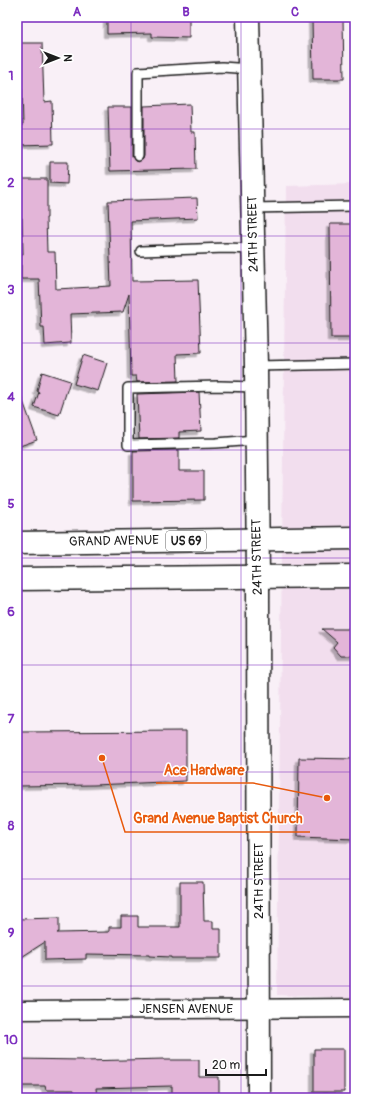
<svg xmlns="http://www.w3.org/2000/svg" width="372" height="1115" font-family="Pangolin,sans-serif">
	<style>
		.built { fill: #f2deee }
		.building { fill: #e3b5d8; stroke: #1c1c1c; filter: url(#shadow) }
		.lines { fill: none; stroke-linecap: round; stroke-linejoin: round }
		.lane-casing { stroke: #1c1c1c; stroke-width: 12 }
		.street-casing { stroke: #1c1c1c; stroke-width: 21 }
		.secondary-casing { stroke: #1c1c1c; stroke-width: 25 }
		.primary-casing { stroke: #1c1c1c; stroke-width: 25 }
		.lane { stroke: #fff; stroke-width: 9 }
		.street { stroke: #fff; stroke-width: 18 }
		.secondary { stroke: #fff; stroke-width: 22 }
		.primary { stroke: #fff; stroke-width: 22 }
		.grid { fill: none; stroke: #7b2cbf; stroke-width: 1; stroke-opacity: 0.55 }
		.labels { text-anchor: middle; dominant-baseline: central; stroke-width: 3; stroke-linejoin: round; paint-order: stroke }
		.shield { fill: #fff; stroke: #606060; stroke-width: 1 }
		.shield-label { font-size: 12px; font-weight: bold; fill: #1c1c1c }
		.street-label { font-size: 13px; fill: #1c1c1c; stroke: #fff }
		.leader { fill: none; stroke: #e8590c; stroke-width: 1.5 }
		.callout-dot { fill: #e8590c; stroke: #fff; stroke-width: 1.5 }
		.callout-label { font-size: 14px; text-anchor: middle; font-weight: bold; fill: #e8590c; stroke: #fff; stroke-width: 3; stroke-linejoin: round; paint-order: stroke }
		.neatline { fill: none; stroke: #7b2cbf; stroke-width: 1.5 }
		.grid-label { font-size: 13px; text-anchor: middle; font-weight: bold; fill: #7b2cbf }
	</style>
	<defs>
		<filter id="shadow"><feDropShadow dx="-3.5" dy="3.5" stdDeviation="0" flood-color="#0004"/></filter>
	</defs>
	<rect width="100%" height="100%" fill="#f9f0f7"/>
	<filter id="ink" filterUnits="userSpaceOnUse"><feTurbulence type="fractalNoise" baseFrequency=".025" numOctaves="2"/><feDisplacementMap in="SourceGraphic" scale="8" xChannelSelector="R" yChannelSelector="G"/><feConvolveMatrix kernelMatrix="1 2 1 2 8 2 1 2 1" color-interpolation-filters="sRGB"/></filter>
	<g filter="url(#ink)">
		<path class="built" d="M355,184v814l-78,-3 9,-809z"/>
		<path class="building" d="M107,17h82v21l-37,-1v-4l-45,1z
			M312,17h31l1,62h-31z
			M18,43h24l2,59 8,-1 1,43 -34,1v-20h4l-1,-36h-4l-1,-26h2z
			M190,104l1,28h4l1,37 -86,2 -2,-64h24v49l3,5 3,1 5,-3 1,-3v-50z
			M50,162h18l-1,22 -17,-1z
			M19,179h28v39h-1l1,34h8l1,37 55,-3 -3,-85 89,-3 1,20 -67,3 1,60 66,-1 3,73 -24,1 1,27 -41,1 -1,-6h-5l-2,-82 -6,18 -53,2 1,29 -26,2 -1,-18h-3l-2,-48h-18v-25h2l-1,-36h-2z
			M330,224h25v114h-24z
			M83,355l24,8 -9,28 -24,-7z
			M42,372l28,9 -11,34 -25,-8 5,-15 -2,-1z
			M17,390h2l18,50 -20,7z
			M199,392l2,39 -22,1v6l-40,1 -2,-45z
			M179,450v21h25v29l-71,1v-50z
			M355,621v35h-14l-8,-9 4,-5 -15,-13h26z
			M186,731v50l-92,4 -76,1v-54z
			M299,758l56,1v80l-57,-2z
			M180,882h23l1,39h9v8h8v29h-50v-1l-22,-1v-1l-63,-1v5l-41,1v-18l-28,18v-41l42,-1v14l-2,1 52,-1v-5h12v-11h17v11h42z
			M314,1049h30v43h-30z
			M17,1059l66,1 1,1 80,-2v1h35v17h20v21h-47v-12l-76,2 1,10h-23v-8h-28l-1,-4h-28z"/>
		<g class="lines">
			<g class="lane-casing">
				<path id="lane" d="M138,156v-84l84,-5 28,2
					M252,208l103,-2
					M141,251l85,-3 27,1
					M256,366l99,-2
					M256,387l-36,-1 -92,2v57l88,-2 40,-3"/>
			</g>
			<g class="street-casing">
				<path id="street" d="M17,1010l338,-2"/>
			</g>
			<g class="secondary-casing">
				<path id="secondary" d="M248,17l8,349 2,211 1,521"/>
			</g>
			<g class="primary-casing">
				<path id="primary" d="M17,543l338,-5
					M17,579l338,-3"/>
			</g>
			<use href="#lane" class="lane"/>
			<use href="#street" class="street"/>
			<use href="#secondary" class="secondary"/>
			<use href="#primary" class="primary"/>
		</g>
	</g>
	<path class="grid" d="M131,17v1081M241,17v1081M17,129h338M17,236h338M17,343h338M17,450h338M17,558h338M17,665h338M17,772h338M17,879h338M17,986h338"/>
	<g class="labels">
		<rect class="shield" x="166" y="531" width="40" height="20" rx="3"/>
		<g class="shield-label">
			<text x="186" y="541">US 69</text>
		</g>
		<g class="street-label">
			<text transform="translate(253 234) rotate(-91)">24TH STREET</text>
			<text transform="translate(114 541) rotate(-1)">GRAND AVENUE</text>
			<text transform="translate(257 557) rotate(-91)">24TH STREET</text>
			<text transform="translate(259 881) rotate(-90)">24TH STREET</text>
			<text x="186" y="1009">JENSEN AVENUE</text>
		</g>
	</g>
	<path class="leader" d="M327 798L253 783H156M102 758L125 832H310"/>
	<g class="callout-dot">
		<circle cx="327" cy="798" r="4"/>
		<circle cx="102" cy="758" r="4"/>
	</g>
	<g class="callout-label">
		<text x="204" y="775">Ace Hardware</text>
		<text x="218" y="823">Grand Avenue Baptist Church</text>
	</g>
	<rect width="372" height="1115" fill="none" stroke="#fff" stroke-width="44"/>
	<g transform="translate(58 58) rotate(90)" stroke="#ffffff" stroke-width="3" paint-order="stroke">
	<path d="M0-3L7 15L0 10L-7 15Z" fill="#1c1c1c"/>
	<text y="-6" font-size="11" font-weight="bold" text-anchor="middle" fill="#1c1c1c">N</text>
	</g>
	<path d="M206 1069v6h60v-6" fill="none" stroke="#1c1c1c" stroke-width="2"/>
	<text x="212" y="1069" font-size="12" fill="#1c1c1c" stroke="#ffffff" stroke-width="3" paint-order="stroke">20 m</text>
	<rect x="22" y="22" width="328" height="1071" class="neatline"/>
	<g class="grid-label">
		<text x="77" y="16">A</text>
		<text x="186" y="16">B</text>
		<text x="295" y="16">C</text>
		<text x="11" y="80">1</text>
		<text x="11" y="187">2</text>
		<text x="11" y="294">3</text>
		<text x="11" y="401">4</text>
		<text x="11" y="508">5</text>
		<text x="11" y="616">6</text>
		<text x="11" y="723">7</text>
		<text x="11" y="830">8</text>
		<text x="11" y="937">9</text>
		<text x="11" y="1044">10</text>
	</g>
</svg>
